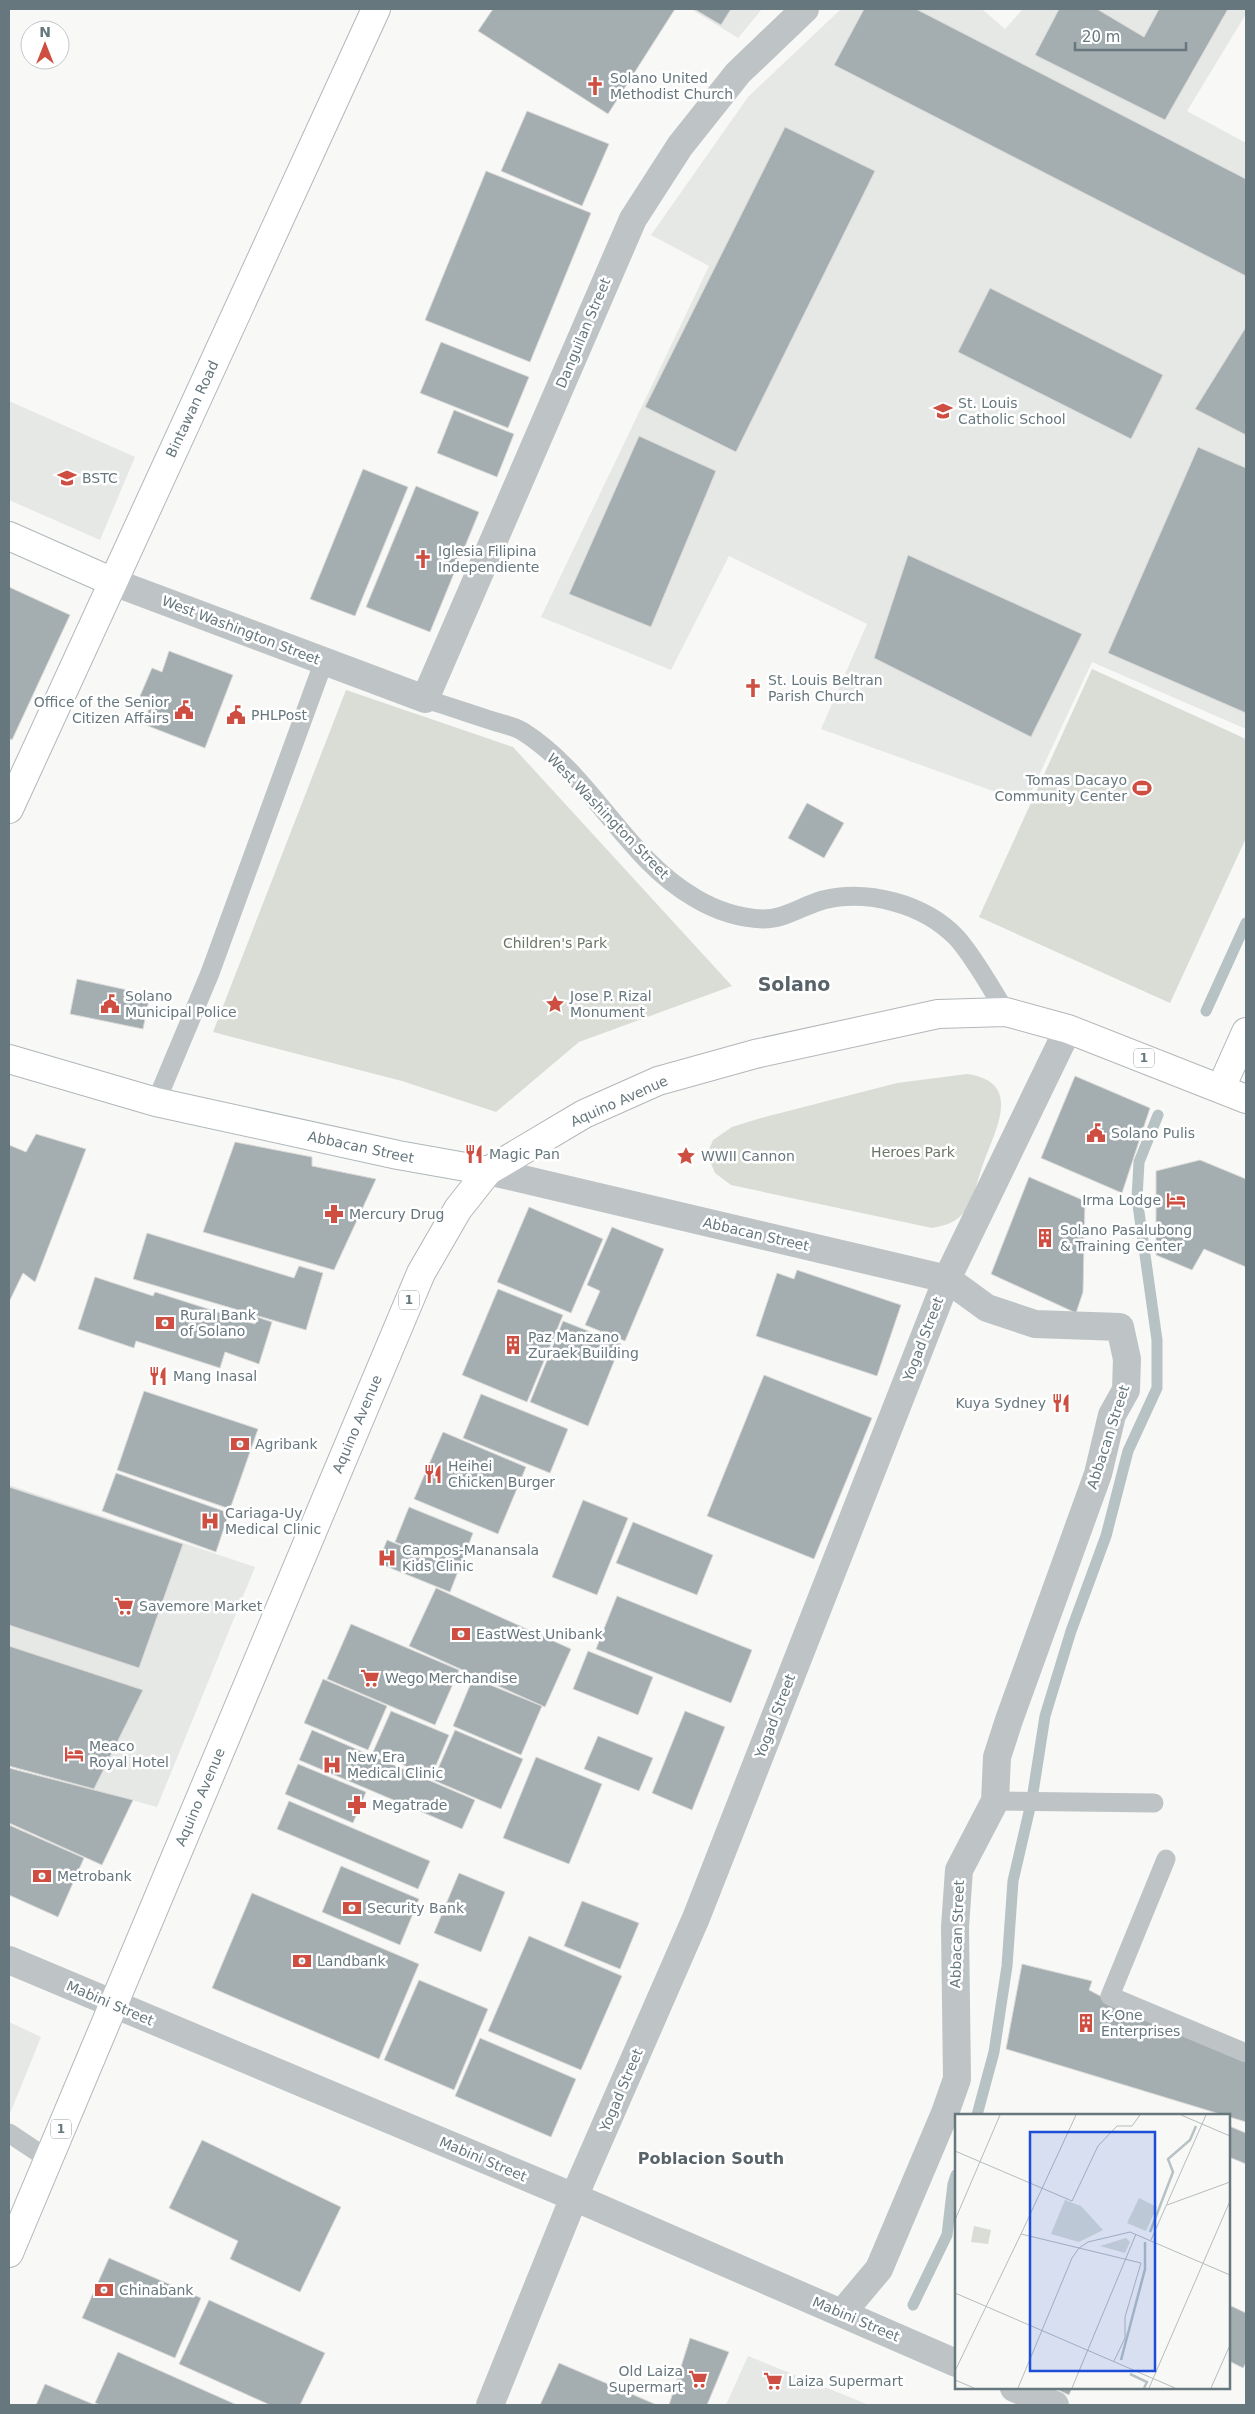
<svg xmlns="http://www.w3.org/2000/svg" width="1255" height="2414" font-family="'DejaVu Sans',sans-serif">
	<style>
		.built { fill: #e6e8e6 }
		.green { fill: #d9ddd6 }
		.lines { fill: none; stroke-linecap: round; stroke-linejoin: round }
		.stream { stroke: #b6c2c4; stroke-width: 11 }
		.building { fill: #a4adb0; stroke: #dadad8 }
		.secondary-casing { stroke: #b0b7ba; stroke-width: 30 }
		.primary-casing { stroke: #b2b7b9; stroke-width: 30 }
		.lane { stroke: #bec3c5; stroke-width: 19 }
		.street { stroke: #bec3c5; stroke-width: 28 }
		.secondary { stroke: #fff; stroke-width: 28 }
		.primary { stroke: #fff; stroke-width: 28 }
		.labels { text-anchor: middle; dominant-baseline: central; stroke-width: 5; stroke-linejoin: round; paint-order: stroke }
		.shield { fill: #fff; stroke: #94a0a4; stroke-width: 1 }
		.shield-label { font-size: 12px; font-weight: bold; fill: #66777d }
		.poi-label { font-size: 14px; fill: #66777d; stroke: #fff; text-anchor: start }
		.street-label { font-size: 14px; fill: #66777d; stroke: #fff }
		.park-label { font-size: 14px; fill: #6a7665; stroke: #fff }
		.quarter-label { font-size: 16px; font-weight: bold; fill: #586469; stroke: #fff }
		.district-label { font-size: 19px; font-weight: bold; fill: #586469; stroke: #fff }
		.inset-river { fill: none; stroke: #b6c2c4; stroke-width: 2.5 }
		.inset-road { fill: none; stroke: #b5bcbf; stroke-width: 1 }
		.view { fill: #1d4ed8; fill-opacity: 0.15; stroke: #1d4ed8; stroke-width: 2.5 }
		.inset-edge { fill: none; stroke: #66777d; stroke-width: 2.5 }
	</style>
	<rect width="100%" height="100%" fill="#f8f8f6"/>
	<path class="built" d="M691,9h71l-24,29z
		M841,9h141l23,20 18,-20h223v5l-59,97 59,32v586l-154,-67 -66,141 -205,-74 46,-105 -138,-68 -58,114 -130,-53 168,-351 -58,-31 97,-138z
		M9,401l126,56 -35,83 -91,-40z
		M9,1485l246,82 -98,240 -148,-41z
		M9,2022l32,15 -32,79z
		M748,2356l121,49h-143z"/>
	<path class="green" d="M1092,669l154,70v99l-76,165 -191,-86z
		M346,690l167,57 219,239 -153,56 -83,70 -94,-31 -189,-49z
		M967,1074c57,8 28,56 16,90 -5,14 -9,35 -18,47 -9,12 -19,14 -33,17l-201,-43 -16,-12 -8,-19 6,-14 19,-13 29,-9 136,-35z"/>
	<g class="lines">
		<path class="stream" d="M1206,1011l40,-88
			M977,2115l17,-63 13,-86 6,-85 19,-82 13,-83 26,-85 35,-95 22,-85 29,-63v-48l-20,-142 2,-36 19,-47
			M913,2305l34,-70 6,-51 3,-9"/>
	</g>
	<path class="building" d="M493,9h182l-67,105 -130,-83z
		M694,9h37l-10,16z
		M864,9h52l330,170v97l-412,-211z
		M1059,9h38l47,28 15,-28h69l-63,111 -130,-65z
		M527,111l82,33 -27,62 -81,-35z
		M785,127l90,44 -139,281 -91,-45z
		M486,171l105,42 -61,149 -105,-42z
		M990,288l173,87 -32,64 -173,-87z
		M1246,327v108l-51,-26z
		M441,342l88,35 -21,51 -88,-35z
		M454,410l60,24 -17,43 -60,-24z
		M639,436l77,35 -65,156 -82,-33z
		M1198,447l48,21v245l-138,-60z
		M363,469l45,18 -53,129 -45,-17z
		M416,486l63,26 -49,120 -64,-25z
		M908,555l174,79 -51,103 -157,-79z
		M9,587l61,28 -58,125 -3,-2z
		M169,651l64,24 -28,73 -62,-24 9,-23 -12,-5 12,-28 10,4z
		M807,803l37,20 -20,35 -36,-20z
		M77,979l73,16 -7,34 -73,-15z
		M1075,1076l75,32 -28,85 -81,-35z
		M36,1134l50,15 -51,133 -12,-9 -14,29v-157l17,7z
		M235,1142l77,15v9l64,13 -42,91 -131,-38z
		M1200,1160l46,19v88l-42,-18 -12,21 -36,-15v-84z
		M1029,1177l56,24 -2,91 -7,21 -85,-39z
		M529,1207l74,32 -32,74 -74,-31z
		M612,1227l52,22 -39,92 -40,-16 15,-34 -13,-6z
		M147,1233l147,45 5,-12 24,7 -17,57 -173,-51z
		M797,1270l104,35 -24,71 -121,-40 21,-63 17,6z
		M95,1277l58,19 2,-4 100,32 2,-7 15,5 -13,42 -34,-12 -5,16 -84,-27 -2,7 -56,-19z
		M498,1289l65,26 -36,87 -65,-27z
		M563,1321l58,23 -33,82 -58,-24z
		M764,1375l108,43 -58,141 -107,-43z
		M144,1391l114,38 -28,80 -113,-39z
		M481,1394l87,35 -18,44 -87,-35z
		M443,1432l83,35 -28,67 -84,-35z
		M116,1473l113,40 -13,39 -114,-41z
		M9,1487l174,57 -44,124 -130,-43z
		M583,1500l45,18 -31,77 -45,-18z
		M409,1507l64,26 -13,34 -65,-25z
		M633,1522l80,33 -16,40 -81,-32z
		M387,1540l72,29 -9,23 -72,-29z
		M436,1588l135,61 -26,58 -136,-61z
		M617,1596l135,54 -21,53 -135,-54z
		M351,1624l108,46 -24,55 -108,-46z
		M9,1646l134,44 -49,99 -85,-23z
		M588,1651l65,26 -15,38 -65,-26z
		M473,1678l69,28 -21,49 -68,-29z
		M323,1679l64,27 -19,44 -64,-27z
		M391,1711l58,24 -18,42 -58,-25z
		M685,1711l40,16 -33,83 -40,-17z
		M312,1730l163,70 -13,29 -163,-69z
		M455,1730l68,29 -22,50 -68,-29z
		M598,1736l55,22 -14,33 -55,-22z
		M536,1757l66,27 -33,80 -66,-26z
		M298,1764l68,28 -13,31 -68,-29z
		M9,1768l124,32 -31,65 -93,-42z
		M289,1801l141,60 -12,28 -141,-60z
		M9,1825l75,33 -26,59 -49,-22z
		M341,1866l78,33 -19,46 -78,-33z
		M459,1873l46,19 -24,60 -47,-19z
		M252,1893l167,71 -40,95 -167,-71z
		M582,1901l57,22 -19,46 -56,-23z
		M529,1936l93,40 -41,94 -93,-39z
		M1022,1964l70,17 -3,9 15,8 142,62v62l-240,-73z
		M419,1980l69,29 -34,81 -70,-30z
		M480,2038l96,41 -25,58 -96,-41z
		M1229,2126l17,7v31l-17,-7z
		M202,2140l139,67 -41,85 -70,-33 8,-18 -69,-33z
		M109,2258l92,40 -26,60 -93,-40z
		M209,2300l116,53 -25,52h-30l-91,-41z
		M1229,2305l17,8v50l-3,5 -14,-7z
		M690,2338l39,14 -22,53h-38z
		M118,2352l119,53h-136l-6,-2z
		M559,2363l98,42h-117z
		M45,2384l50,21h-59z
		M1054,2388h18l-3,7z"/>
	<g class="lines">
		<g class="secondary-casing">
			<path id="secondary" d="M9,536l104,46
				M9,809l367,-800
				M9,1059l147,43 242,53 90,16
				M1221,1088l25,-56"/>
		</g>
		<g class="primary-casing">
			<path id="primary" d="M9,2253l412,-980 37,-64 30,-38 96,-57 74,-33 97,-27 183,-40 68,-2 62,17 178,70"/>
		</g>
		<path class="lane" d="M425,699c23,7 46,15 68,22 9,3 21,5 29,10 69,43 103,127 173,167 20,12 44,20 68,21 22,0 39,-13 60,-19 45,-11 101,4 133,37 17,18 36,53 50,75
			M156,1102l54,-129 114,-312
			M995,1801l159,2
			M1166,1859l-56,137 136,57
			M9,2133l39,26"/>
		<path class="street" d="M113,582l312,117 208,-480 47,-73 58,-73 67,-64
			M488,1171l459,108 40,29 48,16 85,3 7,32 -1,31 -14,25 -14,59 -89,246 -12,37 -2,44 -36,69 -4,57 2,152 -12,34 -66,156 -37,44
			M9,1960l565,237 382,166
			M1014,2388l41,17
			M490,2405l84,-208 122,-279 251,-639 121,-250"/>
		<use href="#secondary" class="secondary"/>
		<use href="#primary" class="primary"/>
	</g>
	<defs>
		<g id="church-bare" transform="scale(1.5)"><path d="M-1.2-6h2.4v3.5h3.3v2.4h-3.3V6h-2.4V-.1h-3.3v-2.4h3.3Z" fill="#ce4e41" stroke="#fff" stroke-width="2.5" paint-order="stroke"/></g>
		<g id="university-bare" transform="scale(1.5)"><path d="M0-5L7-2L0 1L-7-2ZM-4 1L0 2.5L4 1V4Q0 6-4 4Z" fill="#ce4e41" stroke="#fff" stroke-width="2.5" paint-order="stroke"/></g>
		<g id="school-bare" transform="scale(1.5)"><path d="M0-5L7-2L0 1L-7-2ZM-4 1L0 2.5L4 1V4Q0 6-4 4Z" fill="#ce4e41" stroke="#fff" stroke-width="2.5" paint-order="stroke"/></g>
		<g id="civic-bare" transform="scale(1.5)"><path d="M-.6-6.5H3V-4.5H.6V-3L4-1V1h2V6H-6V1h2V-1L-.6-3ZM-1.2 2.5V6h2.4V2.5Z" fill="#ce4e41" stroke="#fff" stroke-width="2.5" paint-order="stroke"/></g>
		<g id="stadium-bare" transform="scale(1.5)"><path d="M0-5a6.5 5 0 1 0 0 10a6.5 5 0 1 0 0-10ZM-3.5-1.8h7v3.6h-7Z" fill="#ce4e41" stroke="#fff" stroke-width="2.5" paint-order="stroke"/></g>
		<g id="sight-bare" transform="scale(1.5)"><path d="M0-6L1.8-2.2L6-1.7L2.9 1.2L3.7 5.4L0 3.3L-3.7 5.4L-2.9 1.2L-6-1.7L-1.8-2.2Z" fill="#ce4e41" stroke="#fff" stroke-width="2.5" paint-order="stroke"/></g>
		<g id="restaurant-bare" transform="scale(1.5)"><path d="M-5-6h1v4h1v-4h1v4h1v-4h1v5L-1.5 .5V6h-2V.5L-5-1ZM5-6V6H3V1.5H1.5Q1.5-4 5-6Z" fill="#ce4e41" stroke="#fff" stroke-width="2.5" paint-order="stroke"/></g>
		<g id="hotel-bare" transform="scale(1.5)"><path d="M-6-4.5h1.5V1H6V5H4.5V3h-9V5H-6ZM-4 0a1.8 1.8 0 1 1 3.6 0ZM.5 0V-2.5h3Q6-2.5 6 0Z" fill="#ce4e41" stroke="#fff" stroke-width="2.5" paint-order="stroke"/></g>
		<g id="pharmacy-bare" transform="scale(1.5)"><path d="M-2-6h4v4h4v4h-4v4h-4v-4h-4v-4h4Z" fill="#ce4e41" stroke="#fff" stroke-width="2.5" paint-order="stroke"/></g>
		<g id="building-bare" transform="scale(1.5)"><path d="M-4-6H4V6H1V3H-1V6H-4ZM-2.5-4.3h1.7v1.8h-1.7ZM.8-4.3h1.7v1.8H.8ZM-2.5-1h1.7V.8h-1.7ZM.8-1h1.7V.8H.8Z" fill="#ce4e41" stroke="#fff" stroke-width="2.5" paint-order="stroke"/></g>
		<g id="bank-bare" transform="scale(1.5)"><path d="M-6-4H6V4H-6ZM0-2.3a2.3 2.3 0 1 0 0 4.6a2.3 2.3 0 1 0 0-4.6Z" fill="#ce4e41" stroke="#fff" stroke-width="2.5" paint-order="stroke"/></g>
		<g id="hospital-bare" transform="scale(1.5)"><path d="M-5-5h3v3.5h4V-5h3V5h-3V1.5h-4V5h-3Z" fill="#ce4e41" stroke="#fff" stroke-width="2.5" paint-order="stroke"/></g>
		<g id="supermarket-bare" transform="scale(1.5)"><path d="M-6-5.5h2.5l.6 2H6L4.5 2H-2.5L-4.4-4H-6ZM-1.5 3.2a1.3 1.3 0 1 0 .1 0ZM3 3.2a1.3 1.3 0 1 0 .1 0Z" fill="#ce4e41" stroke="#fff" stroke-width="2.5" paint-order="stroke"/></g>
	</defs>
	<g fill-rule="evenodd">
		<use href="#church-bare" x="595" y="86"/>
		<use href="#university-bare" x="943" y="411"/>
		<use href="#school-bare" x="67" y="478"/>
		<use href="#church-bare" x="423" y="559"/>
		<use href="#church-bare" x="753" y="688"/>
		<use href="#civic-bare" x="184" y="710"/>
		<use href="#civic-bare" x="236" y="715"/>
		<use href="#stadium-bare" x="1142" y="788"/>
		<use href="#civic-bare" x="110" y="1004"/>
		<use href="#sight-bare" x="555" y="1004"/>
		<use href="#civic-bare" x="1096" y="1133"/>
		<use href="#restaurant-bare" x="474" y="1154"/>
		<use href="#sight-bare" x="686" y="1156"/>
		<use href="#hotel-bare" x="1176" y="1200"/>
		<use href="#pharmacy-bare" x="334" y="1214"/>
		<use href="#building-bare" x="1045" y="1238"/>
		<use href="#bank-bare" x="165" y="1323"/>
		<use href="#building-bare" x="513" y="1345"/>
		<use href="#restaurant-bare" x="158" y="1376"/>
		<use href="#restaurant-bare" x="1061" y="1403"/>
		<use href="#bank-bare" x="240" y="1444"/>
		<use href="#restaurant-bare" x="433" y="1474"/>
		<use href="#hospital-bare" x="210" y="1521"/>
		<use href="#hospital-bare" x="387" y="1558"/>
		<use href="#supermarket-bare" x="124" y="1606"/>
		<use href="#bank-bare" x="461" y="1634"/>
		<use href="#supermarket-bare" x="370" y="1678"/>
		<use href="#hotel-bare" x="74" y="1754"/>
		<use href="#hospital-bare" x="332" y="1765"/>
		<use href="#pharmacy-bare" x="357" y="1805"/>
		<use href="#bank-bare" x="42" y="1876"/>
		<use href="#bank-bare" x="352" y="1908"/>
		<use href="#bank-bare" x="302" y="1961"/>
		<use href="#building-bare" x="1086" y="2023"/>
		<use href="#bank-bare" x="104" y="2290"/>
		<use href="#supermarket-bare" x="698" y="2379"/>
		<use href="#supermarket-bare" x="773" y="2381"/>
	</g>
	<g class="labels">
		<g class="shield">
			<rect x="1134" y="1048.5" width="20" height="19" rx="4"/>
			<rect x="399" y="1290.5" width="20" height="19" rx="4"/>
			<rect x="51" y="2119.5" width="20" height="19" rx="4"/>
		</g>
		<g class="shield-label">
			<text x="1144" y="1058">1</text>
			<text x="409" y="1300">1</text>
			<text x="61" y="2129">1</text>
		</g>
		<g class="poi-label">
			<text x="610" y="78">Solano United<tspan x="610" dy="16">Methodist Church</tspan></text>
			<text x="958" y="403">St. Louis<tspan x="958" dy="16">Catholic School</tspan></text>
			<text x="82" y="478">BSTC</text>
			<text x="438" y="551">Iglesia Filipina<tspan x="438" dy="16">Independiente</tspan></text>
			<text x="768" y="680">St. Louis Beltran<tspan x="768" dy="16">Parish Church</tspan></text>
			<text x="169" y="702" text-anchor="end">Office of the Senior<tspan x="169" dy="16">Citizen Affairs</tspan></text>
			<text x="251" y="715">PHLPost</text>
			<text x="1127" y="780" text-anchor="end">Tomas Dacayo<tspan x="1127" dy="16">Community Center</tspan></text>
			<text x="125" y="996">Solano<tspan x="125" dy="16">Municipal Police</tspan></text>
			<text x="570" y="996">Jose P. Rizal<tspan x="570" dy="16">Monument</tspan></text>
			<text x="1111" y="1133">Solano Pulis</text>
			<text x="489" y="1154">Magic Pan</text>
			<text x="701" y="1156">WWII Cannon</text>
			<text x="1161" y="1200" text-anchor="end">Irma Lodge</text>
			<text x="349" y="1214">Mercury Drug</text>
			<text x="1060" y="1230">Solano Pasalubong<tspan x="1060" dy="16">&amp; Training Center</tspan></text>
			<text x="180" y="1315">Rural Bank<tspan x="180" dy="16">of Solano</tspan></text>
			<text x="528" y="1337">Paz Manzano<tspan x="528" dy="16">Zuraek Building</tspan></text>
			<text x="173" y="1376">Mang Inasal</text>
			<text x="1046" y="1403" text-anchor="end">Kuya Sydney</text>
			<text x="255" y="1444">Agribank</text>
			<text x="448" y="1466">Heihei<tspan x="448" dy="16">Chicken Burger</tspan></text>
			<text x="225" y="1513">Cariaga-Uy<tspan x="225" dy="16">Medical Clinic</tspan></text>
			<text x="402" y="1550">Campos-Manansala<tspan x="402" dy="16">Kids Clinic</tspan></text>
			<text x="139" y="1606">Savemore Market</text>
			<text x="476" y="1634">EastWest Unibank</text>
			<text x="385" y="1678">Wego Merchandise</text>
			<text x="89" y="1746">Meaco<tspan x="89" dy="16">Royal Hotel</tspan></text>
			<text x="347" y="1757">New Era<tspan x="347" dy="16">Medical Clinic</tspan></text>
			<text x="372" y="1805">Megatrade</text>
			<text x="57" y="1876">Metrobank</text>
			<text x="367" y="1908">Security Bank</text>
			<text x="317" y="1961">Landbank</text>
			<text x="1101" y="2015">K-One<tspan x="1101" dy="16">Enterprises</tspan></text>
			<text x="119" y="2290">Chinabank</text>
			<text x="683" y="2371" text-anchor="end">Old Laiza<tspan x="683" dy="16">Supermart</tspan></text>
			<text x="788" y="2381">Laiza Supermart</text>
		</g>
		<g class="street-label">
			<text transform="translate(583 333) rotate(-67)">Danguilan Street</text>
			<text transform="translate(192 409) rotate(-65)">Bintawan Road</text>
			<text transform="translate(241 630) rotate(21)">West Washington Street</text>
			<text transform="translate(608 816) rotate(46)">West Washington Street</text>
			<text transform="translate(619 1101) rotate(-24)">Aquino Avenue</text>
			<text transform="translate(361 1147) rotate(12)">Abbacan Street</text>
			<text transform="translate(756 1234) rotate(13)">Abbacan Street</text>
			<text transform="translate(923 1339) rotate(-69)">Yogad Street</text>
			<text transform="translate(357 1424) rotate(-67)">Aquino Avenue</text>
			<text transform="translate(1108 1437) rotate(-72)">Abbacan Street</text>
			<text transform="translate(775 1716) rotate(-69)">Yogad Street</text>
			<text transform="translate(200 1797) rotate(-67)">Aquino Avenue</text>
			<text transform="translate(957 1934) rotate(-88)">Abbacan Street</text>
			<text transform="translate(110 2003) rotate(23)">Mabini Street</text>
			<text transform="translate(621 2090) rotate(-67)">Yogad Street</text>
			<text transform="translate(483 2159) rotate(23)">Mabini Street</text>
			<text transform="translate(856 2319) rotate(23)">Mabini Street</text>
		</g>
		<g class="park-label">
			<text x="555" y="943">Children's Park</text>
			<text x="913" y="1152">Heroes Park</text>
		</g>
		<g class="quarter-label">
			<text x="711" y="2158">Poblacion South</text>
		</g>
		<g class="district-label">
			<text x="794" y="984">Solano</text>
		</g>
	</g>
	<g transform="translate(955 2114)">
		<rect width="275" height="275" fill="#f8f8f6"/>
		<path d="M184,84l18,9 -11,24 -19,-8zM110,86l16,6 22,24 -24,12 -28,-8zM19,112l17,4 -3,14 -17,-2zM171,124l4,4 -5,11 -25,-7z" fill="#d9ddd6"/>
		<path class="inset-river" d="M195,118l23,-60 -5,-13 22,-19 6,-14M166,246l24,-91v-27M175,260l17,8 -3,6"/>
		<path class="inset-road" d="M121,1l-55,119 58,14M226,1l49,21M0,37l117,50 26,-55 19,-20h15l8,-11M212,91l63,-23M0,106l45,-105M196,126l55,-125M124,134l62,15 -16,54v21l-11,23M0,179l220,95M0,257l66,-137M0,266l19,8M63,274l54,-130 7,-10 9,-6 42,-10 100,43M117,274l64,-154M194,274l81,-187M256,274l19,-43"/>
		<path class="view" d="M75,18h125v239h-125z"/>
		<rect width="275" height="275" class="inset-edge"/>
	</g>
	<rect width="1255" height="2414" fill="none" stroke="#66777d" stroke-width="20"/>
	<g transform="translate(45 45)"><circle r="24" fill="#ffffff" stroke="#c2c9cb"/>
	<path d="M0-4L9 19L0 12L-9 19Z" fill="#ce4e41"/>
	<text y="-8" font-size="14" font-weight="bold" text-anchor="middle" fill="#66777d">N</text>
	</g>
	<path d="M1075 42v8h111v-8" fill="none" stroke="#66777d" stroke-width="2.5"/>
	<text x="1082" y="42" font-size="15" fill="#66777d" stroke="#ffffff" stroke-width="4" paint-order="stroke">20 m</text>
</svg>
